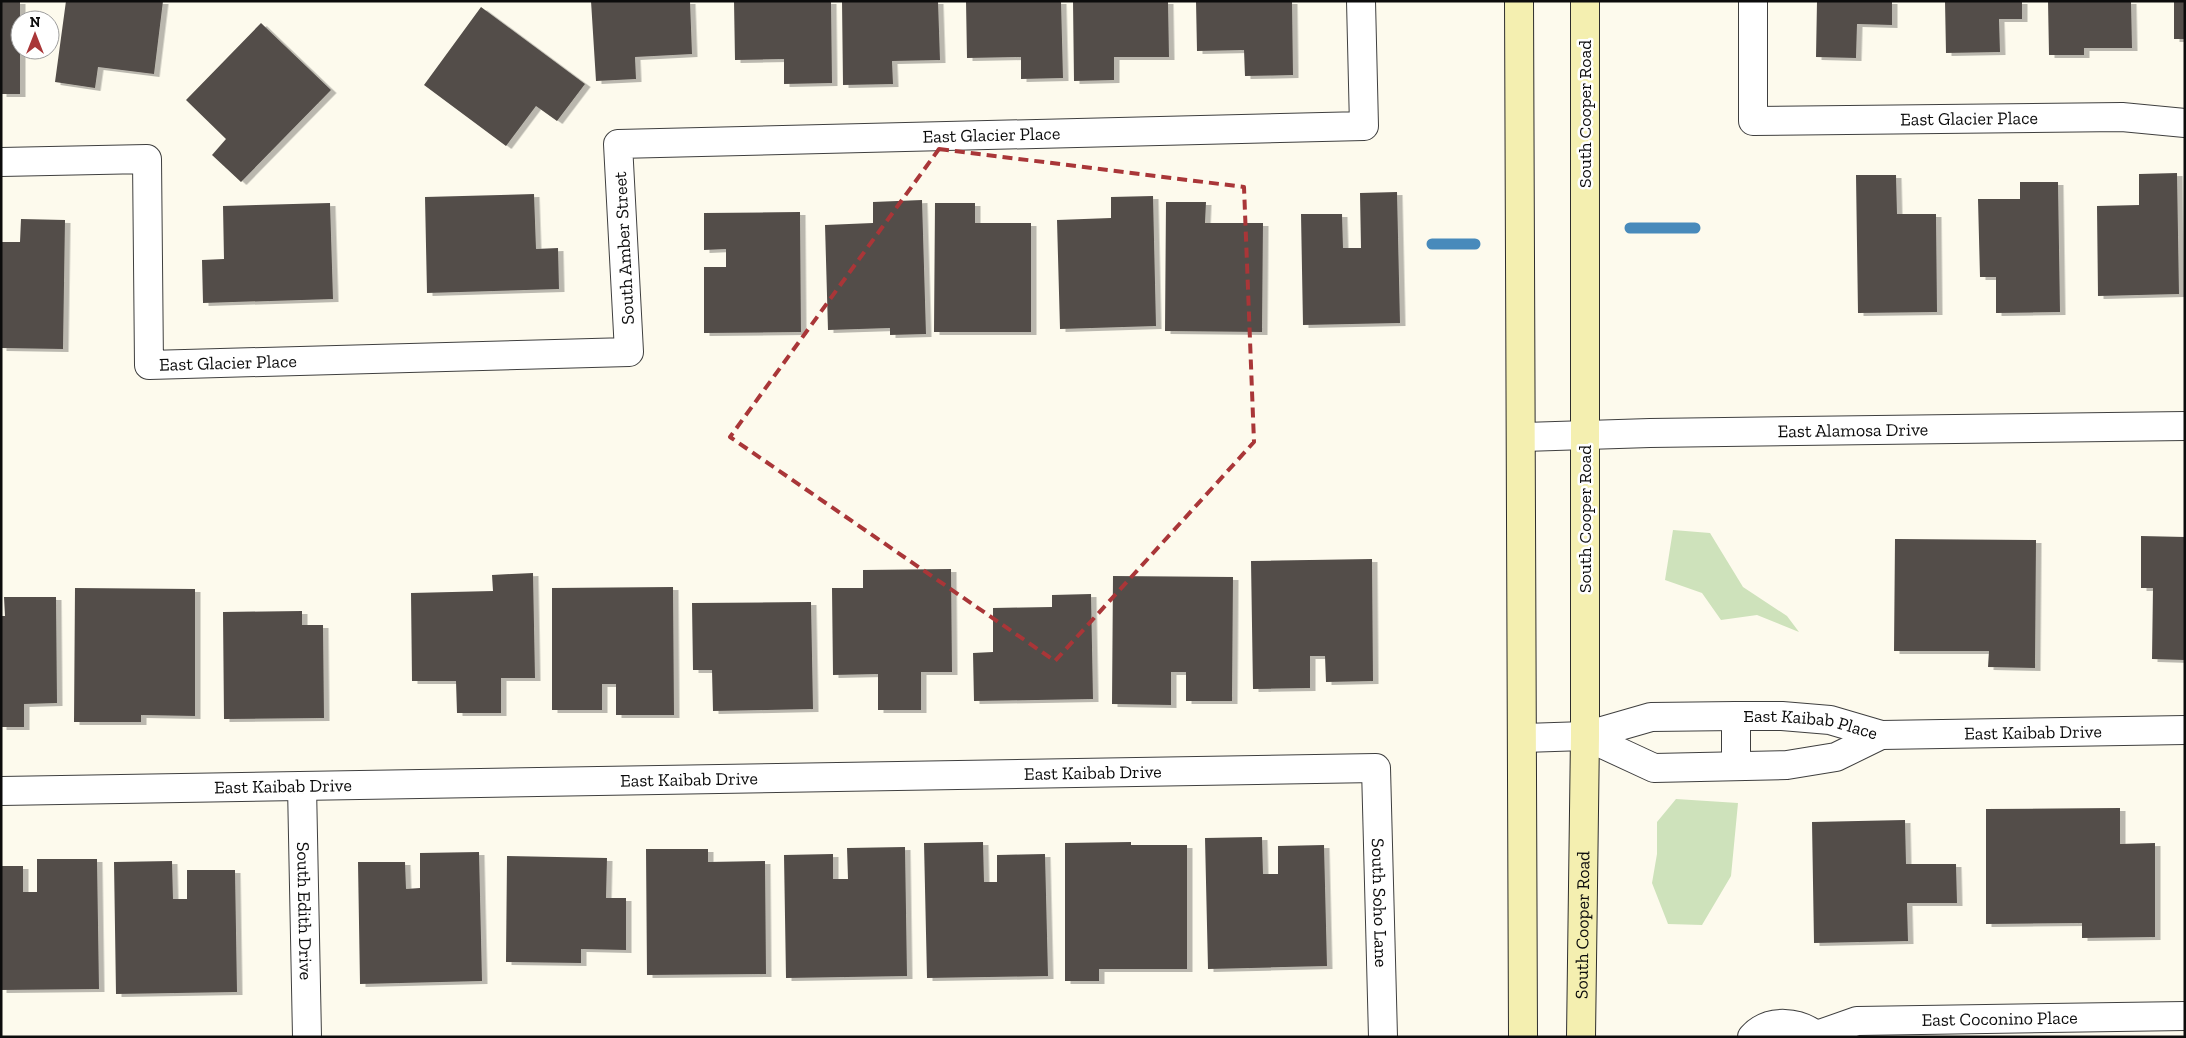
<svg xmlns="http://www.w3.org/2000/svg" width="2186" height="1038" font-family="'Zilla Slab',serif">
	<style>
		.green { fill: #cee2bb }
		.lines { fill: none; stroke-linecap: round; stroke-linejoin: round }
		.stream { stroke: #488abb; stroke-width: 11 }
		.building { fill: #534d49; filter: url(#shadow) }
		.minor-casing { stroke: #3f3f3f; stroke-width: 30 }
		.secondary-casing { stroke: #2e2e2e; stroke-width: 30 }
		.minor { stroke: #fff; stroke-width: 28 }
		.secondary { stroke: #f4efb0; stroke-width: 28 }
		.marked { fill: none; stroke: #a93638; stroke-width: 4; stroke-dasharray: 10 6; stroke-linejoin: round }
		.labels { text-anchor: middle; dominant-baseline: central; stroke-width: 5; stroke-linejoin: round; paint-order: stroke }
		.street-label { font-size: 18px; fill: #0c0c0c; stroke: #fff }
	</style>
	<defs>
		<filter id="shadow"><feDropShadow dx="5.5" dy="3" stdDeviation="0" flood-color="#0004"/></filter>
	</defs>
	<rect width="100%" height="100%" fill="#fdfaed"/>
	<path class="green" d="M1673,530l37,3 33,54 44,29 12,16 -42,-17 -36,5 -19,-27 -37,-13z
		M1676,799l62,4 -7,73 -29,49 -34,-1 -16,-41 5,-29v-32z"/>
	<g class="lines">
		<path class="stream" d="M1630,228h65
			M1432,244h43"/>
	</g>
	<path class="building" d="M1,1h19v93h-19z
		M66,1h97l-9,73 -56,-7 -3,21 -40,-6z
		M591,1h99l2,53 -57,3 1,22 -40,2z
		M734,1h97l1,82 -48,1v-25l-49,1z
		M842,1h96l2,59 -48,1 1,23 -50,1z
		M966,1h95l2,77 -42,1v-22l-54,1z
		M1073,1h95l1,56h-55v23l-40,1z
		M1196,1h96l1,74 -48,1 -1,-26 -47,1z
		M1817,1h75v24l-35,-1 -1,34 -40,-1z
		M1945,1h77v18h-23l1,33 -54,1z
		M2048,1h83l1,47h-48v7h-35z
		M2174,1h11v38h-11z
		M481,7l104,77 -28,37 -21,-15 -30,40 -82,-61z
		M261,23l70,67 -90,92 -29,-27 14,-16 -40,-39z
		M2177,173l2,121 -81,2 -1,-90 42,-1v-31z
		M1856,175h40l1,39h39l1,98 -79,1z
		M2020,182h38l2,130 -64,1v-36h-16l-2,-78h42z
		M1397,192l3,131 -97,2 -2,-111h41l1,34h18l-1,-55z
		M534,194l2,55 22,-1 1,41 -132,4 -2,-96z
		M1153,196l3,130 -96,3 -3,-109 54,-2v-21z
		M922,200l4,134 -36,1v-7l-62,2 -3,-105 48,-2v-21z
		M1166,202h40l-1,21h58l-1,109 -97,-1z
		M330,203l3,96 -130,4 -1,-43 22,-1 -1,-53z
		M935,203h40v20h56v109h-97z
		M800,212l1,120 -97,1v-66h22v-18l-22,1v-37z
		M21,219l44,1 -2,129 -62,-1v-106h19z
		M2141,536l44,1v123l-33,-1 1,-71h-12z
		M1895,539l141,1 -1,128 -47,-1 1,-16h-95z
		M1372,559l1,122 -47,1 -1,-26h-15v32l-57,1 -2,-128z
		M951,569l1,103h-31v38h-43v-36l-45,1 -1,-87h31v-18z
		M533,573l2,105h-34v35h-44l-1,-32h-44l-1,-88 82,-2 -1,-16z
		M1113,576l120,1 -1,124h-46v-29h-15v33l-59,-1z
		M673,587l1,128h-58v-31h-14v26h-50v-122z
		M75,588l120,1v127l-54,-1v7h-67z
		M1091,594l2,105 -119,2 -1,-48 20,-1v-44l59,-1v-12z
		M4,597h52l1,106 -33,1v23h-23v-111h4z
		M811,602l2,107 -100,2 -1,-41h-19l-1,-67z
		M302,611v14h21l1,93 -100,1 -1,-107z
		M2120,808v36l35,-1v94l-73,1v-15l-96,1v-115z
		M1905,820l1,44h50l1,39h-50l1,38 -94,2 -2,-121z
		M1262,837l1,37h15v-28l46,-1 3,121 -119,3 -3,-131z
		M983,842l1,40h13v-27l48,-1 3,122 -121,2 -3,-135z
		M1131,842v3h56v124h-88v12h-34v-138z
		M905,847l2,129 -121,2 -2,-123 49,-1v25h15l-1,-31z
		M646,849h62v13l57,-1 1,113 -119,1z
		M479,852l3,129 -122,3 -2,-122h47l1,27 14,-1v-35z
		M507,856l100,2 -1,40h20v52l-45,-1v14l-75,-1z
		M37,859h60l2,130 -98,1v-124h22v26h14z
		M172,861l1,38h14v-29h48l2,122 -121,2 -2,-132z"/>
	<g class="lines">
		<g class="minor-casing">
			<g id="minor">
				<path id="s1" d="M1753,1v120l369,-4 63,6"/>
				<path id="s2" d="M1,162l146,-3 2,206 480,-13 -11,-208 746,-18 -3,-125"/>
				<path id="s3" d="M1521,437l129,-4 535,-7"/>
				<path d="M1736,716v50"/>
				<path d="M1585,736l69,32 133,-3 49,-8 45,-22"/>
				<path id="s4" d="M1522,738l63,-2 66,-19 85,-1h46l48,4 51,15 304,-5"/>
				<path id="s5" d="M302,786l5,251"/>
				<path id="s6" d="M1,791l1375,-23 7,269"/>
				<path id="s7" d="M1817,1035l40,-14 328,-5"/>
				<path d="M1752,1037c17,-19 48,-16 66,0"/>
			</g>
		</g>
		<g class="secondary-casing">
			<g id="secondary">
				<path d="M1519,1l4,1036"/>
				<path id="s8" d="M1581,1037l4,-301v-735"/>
			</g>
		</g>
		<use href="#minor" class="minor"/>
		<use href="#secondary" class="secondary"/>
	</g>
	<path class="marked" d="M939,149l305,38 10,255 -199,219 -325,-224z"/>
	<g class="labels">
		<g class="street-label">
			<text transform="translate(1585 114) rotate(-90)">South Cooper Road</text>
			<text stroke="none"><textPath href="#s1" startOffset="336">East Glacier Place</textPath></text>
			<text stroke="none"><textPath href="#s2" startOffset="1414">East Glacier Place</textPath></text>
			<text transform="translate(624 248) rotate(-93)">South Amber Street</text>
			<text stroke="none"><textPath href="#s2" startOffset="431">East Glacier Place</textPath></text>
			<text stroke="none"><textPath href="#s3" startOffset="332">East Alamosa Drive</textPath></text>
			<text transform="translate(1585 519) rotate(-90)">South Cooper Road</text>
			<text stroke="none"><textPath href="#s4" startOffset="292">East Kaibab Place</textPath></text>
			<text stroke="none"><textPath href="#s4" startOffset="516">East Kaibab Drive</textPath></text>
			<text stroke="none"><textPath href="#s6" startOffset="1092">East Kaibab Drive</textPath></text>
			<text stroke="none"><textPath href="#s6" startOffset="688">East Kaibab Drive</textPath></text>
			<text stroke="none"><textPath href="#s6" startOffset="282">East Kaibab Drive</textPath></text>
			<text stroke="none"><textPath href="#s6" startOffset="1510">South Soho Lane</textPath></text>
			<text stroke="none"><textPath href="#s5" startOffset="125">South Edith Drive</textPath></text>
			<text stroke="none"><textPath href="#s8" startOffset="112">South Cooper Road</textPath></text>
			<text stroke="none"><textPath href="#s7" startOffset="185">East Coconino Place</textPath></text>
		</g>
	</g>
	<rect width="2186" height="1038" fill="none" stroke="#0c0c0c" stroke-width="5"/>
	<g transform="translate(35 35)"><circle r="24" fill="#ffffff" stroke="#9e9e9e"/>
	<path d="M0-4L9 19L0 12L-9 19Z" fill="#a93638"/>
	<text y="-8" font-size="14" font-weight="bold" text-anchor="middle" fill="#0c0c0c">N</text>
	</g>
</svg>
